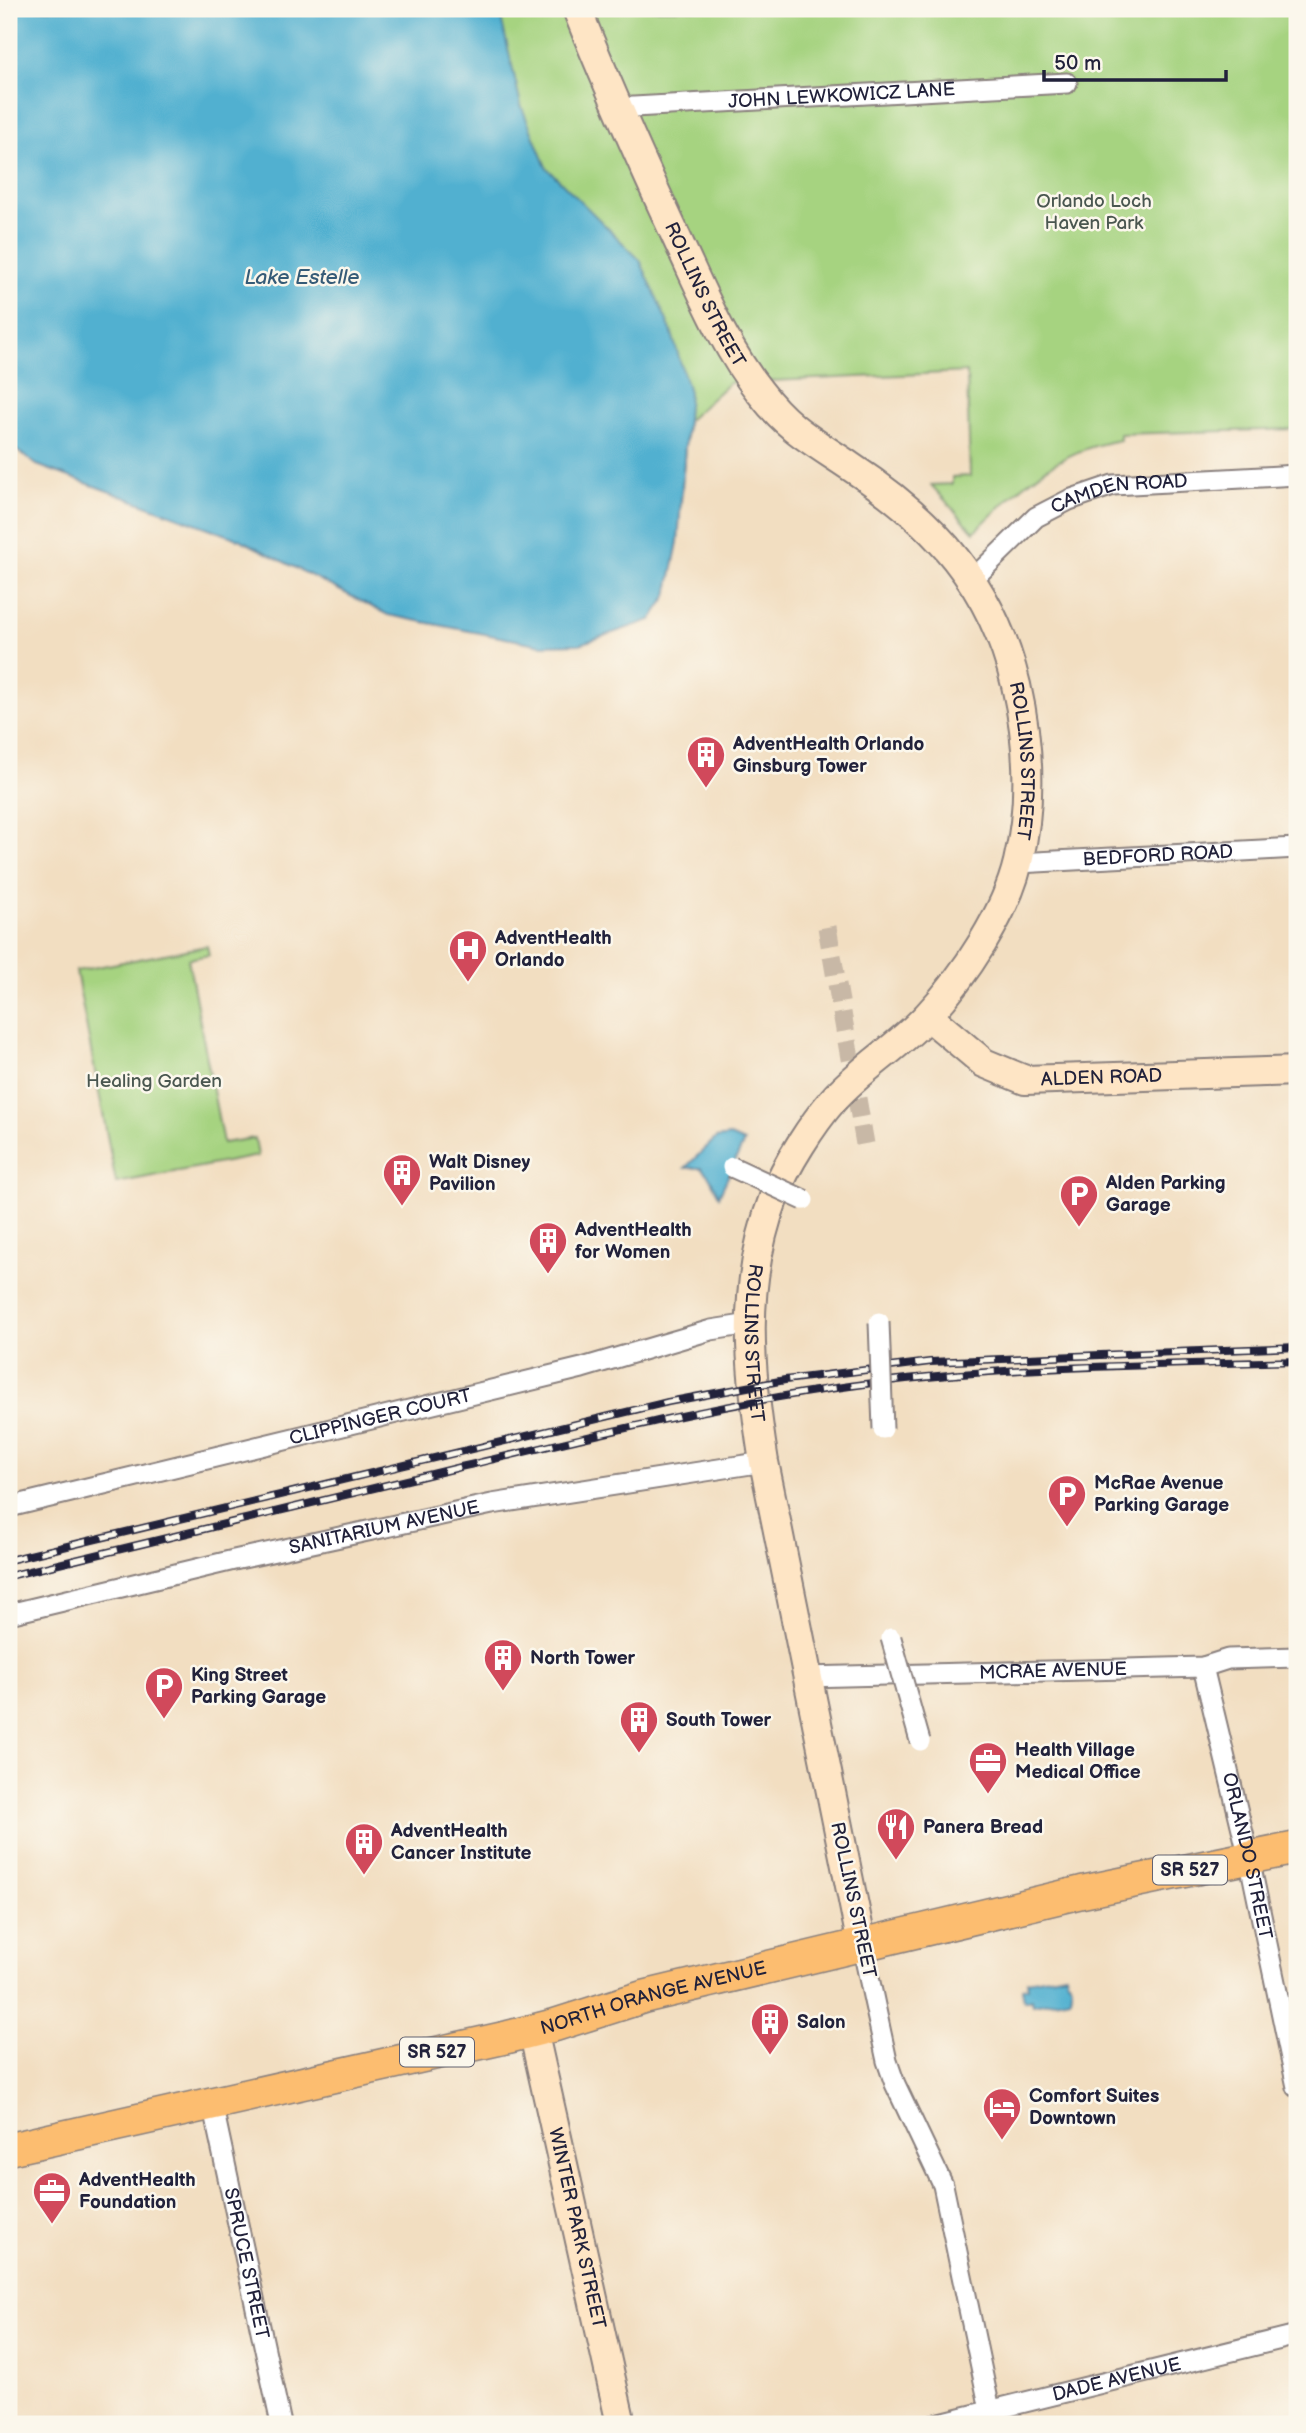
<svg xmlns="http://www.w3.org/2000/svg" width="1306" height="2433" font-family="'Balsamiq Sans',sans-serif">
	<style>
		.green { fill: #a6d380; stroke: #647a5e; stroke-width: 2 }
		.water { fill: #51b0d0; stroke: #3a6986; stroke-width: 2 }
		.lines { fill: none; stroke-linecap: round; stroke-linejoin: round }
		.street-tunnel { stroke: #c8b8a6; stroke-width: 19; stroke-dasharray: 19 10; stroke-linecap: butt }
		.street-casing { stroke: #8a807e; stroke-width: 23 }
		.secondary-casing { stroke: #8a807e; stroke-width: 32 }
		.primary-casing { stroke: #8a807e; stroke-width: 35 }
		.street { stroke: #fff; stroke-width: 19 }
		.secondary { stroke: #fee5c5; stroke-width: 28 }
		.primary { stroke: #fcbd6f; stroke-width: 32 }
		.rail-casing { stroke: #22223b; stroke-width: 8 }
		.rail { stroke: #fbf7ec; stroke-width: 5; stroke-dasharray: 16; stroke-linecap: butt }
		.street-bridge-casing { stroke: #8a807e; stroke-width: 23; stroke-linecap: butt }
		.street-bridge { stroke: #fff; stroke-width: 19 }
		.labels { text-anchor: middle; dominant-baseline: central; stroke-width: 5; stroke-linejoin: round; paint-order: stroke }
		.shield { fill: #fbf7ec; stroke: #636270; stroke-width: 2 }
		.shield-label { font-size: 18px; font-weight: bold; fill: #22223b }
		.street-label { font-size: 19px; fill: #22223b; stroke: #fbf7ec }
		.park-label { font-size: 19px; fill: #4a5750; stroke: #fbf7ec }
		.poi-label { font-size: 19px; font-weight: bold; fill: #22223b; stroke: #fbf7ec; text-anchor: start }
		.water-label { font-size: 21px; font-style: italic; fill: #355b77; stroke: #fbf7ec }
	</style>
	<rect width="100%" height="100%" fill="#fbf7ec"/>
	<filter id="ink" filterUnits="userSpaceOnUse"><feTurbulence type="fractalNoise" baseFrequency=".0143" numOctaves="2"/><feDisplacementMap in="SourceGraphic" scale="14" xChannelSelector="R" yChannelSelector="G"/><feConvolveMatrix kernelMatrix="1 2 1 2 8 2 1 2 1" color-interpolation-filters="sRGB"/></filter>
	<filter id="wash" filterUnits="userSpaceOnUse"><feTurbulence type="fractalNoise" baseFrequency=".00686" numOctaves="4" result="noise"/><feDisplacementMap in="SourceGraphic" scale="28" xChannelSelector="R" yChannelSelector="G"/><feGaussianBlur stdDeviation="1.57" result="paint"/><feColorMatrix in="noise" values="0 0 0 0 0 0 0 0 0 0 0 0 0 0 0 0 0 1.4 0 .05"/><feComposite in="paint" operator="in"/></filter>
	<g filter="url(#wash)">
		<rect width="100%" height="100%" fill="#f2dec1"/>
		<path class="green" d="M434,9h863v420l-177,5v6c-68,12 -99,47 -146,92l-43,-47 21,-1v-7l18,-1 -3,-104 -238,11 -42,38 -6,77z
			M207,946l2,9 -21,4 35,184 32,-5 3,18 -142,27 -40,-212z"/>
		<path class="water" d="M9,9h490l22,96 25,62 94,93 31,70 18,62 -11,150 -11,54 -16,24 -71,24 -39,1 -153,-30 -147,-75 -204,-75 -28,-20z
			M730,1136l14,6 -25,54 -10,-20 -8,-8h-16l31,-30z
			M1066,1974l1,5 5,5 -2,14 -37,7 -1,-6 -8,2 -2,-13 6,-1 -1,-6z"/>
	</g>
	<g filter="url(#ink)">
		<g class="lines">
			<path class="street-tunnel" d="M827,927l38,217"/>
			<g class="street-casing">
				<g id="street">
					<path id="s1" d="M616,108l451,-25"/>
					<path id="s2" d="M972,580l64,-63 33,-17 44,-15 184,-10"/>
					<path id="s3" d="M1018,863l279,-15"/>
					<path id="s4" d="M9,1507l573,-139 129,-38 39,-6"/>
					<path id="s5" d="M9,1614l225,-54 258,-56 272,-42"/>
					<path id="s6" d="M1203,1667l46,191 48,229"/>
					<path id="s7" d="M806,1677l397,-10 25,-8 69,-2"/>
					<path d="M862,1945l25,116 8,23 48,101 50,239"/>
					<path id="s8" d="M212,2103l69,321"/>
					<path id="s9" d="M936,2424l361,-89"/>
				</g>
			</g>
			<g class="secondary-casing">
				<g id="secondary">
					<path id="s10" d="M577,9c31,79 66,156 102,234 24,51 46,105 81,149 29,38 53,49 91,75 84,55 141,118 165,218 13,57 16,119 2,177 -12,51 -54,115 -90,153 -28,31 -67,53 -95,85 -20,23 -48,66 -58,94 -35,91 -26,175 -11,268l98,483"/>
					<path id="s11" d="M928,1016l56,47 41,17 272,-9"/>
					<path id="s12" d="M533,2030l88,394"/>
				</g>
			</g>
			<g class="primary-casing">
				<g id="primary">
					<path id="s13" d="M9,2149l499,-112 47,-12 88,-28 439,-105 215,-44"/>
				</g>
			</g>
			<use href="#street" class="street"/>
			<use href="#secondary" class="secondary"/>
			<use href="#primary" class="primary"/>
			<g class="rail-casing">
				<path id="rail" d="M9,1560l659,-158 117,-22 145,-18 367,-15
					M9,1576c149,-36 299,-72 448,-108 130,-31 260,-64 393,-82 148,-21 299,-20 447,-25"/>
			</g>
			<use href="#rail" class="rail"/>
			<g class="street-bridge-casing">
				<path id="street-bridge" d="M732,1167l72,33
					M879,1322l4,107
					M891,1638l29,103"/>
			</g>
			<use href="#street-bridge" class="street-bridge"/>
		</g>
	</g>
	<defs>
		<g id="building-pin" transform="scale(2.0125)"><path d="M0 17L-7.5 6A9.5 9.5 0 1 1 7.5 6Z" fill="#d1495b" stroke="#fbf7ec"/><path d="M-4-6H4V6H1V3H-1V6H-4ZM-2.5-4.3h1.7v1.8h-1.7ZM.8-4.3h1.7v1.8H.8ZM-2.5-1h1.7V.8h-1.7ZM.8-1h1.7V.8H.8Z" fill="#fff"/></g>
		<g id="hospital-pin" transform="scale(2.0125)"><path d="M0 17L-7.5 6A9.5 9.5 0 1 1 7.5 6Z" fill="#d1495b" stroke="#fbf7ec"/><path d="M-5-5h3v3.5h4V-5h3V5h-3V1.5h-4V5h-3Z" fill="#fff"/></g>
		<g id="parking-pin" transform="scale(2.0125)"><path d="M0 17L-7.5 6A9.5 9.5 0 1 1 7.5 6Z" fill="#d1495b" stroke="#fbf7ec"/><path d="M-3.5-5.5H1a3.5 3.5 0 0 1 0 7H-1V5.5H-3.5ZM-1-3.4V-.6H.8a1.4 1.4 0 0 0 0-2.8Z" fill="#fff"/></g>
		<g id="office-pin" transform="scale(2.0125)"><path d="M0 17L-7.5 6A9.5 9.5 0 1 1 7.5 6Z" fill="#d1495b" stroke="#fbf7ec"/><path d="M-6-3h4V-5.5h4V-3h4V5H-6ZM-1-4.5V-3h2v-1.5ZM-6 0V1H6V0Z" fill="#fff"/></g>
		<g id="restaurant-pin" transform="scale(2.0125)"><path d="M0 17L-7.5 6A9.5 9.5 0 1 1 7.5 6Z" fill="#d1495b" stroke="#fbf7ec"/><path d="M-5-6h1v4h1v-4h1v4h1v-4h1v5L-1.5 .5V6h-2V.5L-5-1ZM5-6V6H3V1.5H1.5Q1.5-4 5-6Z" fill="#fff"/></g>
		<g id="hotel-pin" transform="scale(2.0125)"><path d="M0 17L-7.5 6A9.5 9.5 0 1 1 7.5 6Z" fill="#d1495b" stroke="#fbf7ec"/><path d="M-6-4.5h1.5V1H6V5H4.5V3h-9V5H-6ZM-4 0a1.8 1.8 0 1 1 3.6 0ZM.5 0V-2.5h3Q6-2.5 6 0Z" fill="#fff"/></g>
	</defs>
	<g fill-rule="evenodd">
		<use href="#building-pin" x="706" y="755"/>
		<use href="#hospital-pin" x="468" y="949"/>
		<use href="#building-pin" x="402" y="1173"/>
		<use href="#parking-pin" x="1079" y="1194"/>
		<use href="#building-pin" x="548" y="1241"/>
		<use href="#parking-pin" x="1067" y="1494"/>
		<use href="#building-pin" x="503" y="1658"/>
		<use href="#parking-pin" x="164" y="1686"/>
		<use href="#building-pin" x="639" y="1720"/>
		<use href="#office-pin" x="988" y="1761"/>
		<use href="#restaurant-pin" x="896" y="1827"/>
		<use href="#building-pin" x="364" y="1842"/>
		<use href="#building-pin" x="770" y="2022"/>
		<use href="#hotel-pin" x="1002" y="2107"/>
		<use href="#office-pin" x="52" y="2191"/>
	</g>
	<g class="labels">
		<g class="shield">
			<rect x="1153" y="1855.5" width="74" height="29" rx="5"/>
			<rect x="400" y="2037.5" width="74" height="29" rx="5"/>
		</g>
		<g class="shield-label">
			<text x="1190" y="1870">SR 527</text>
			<text x="437" y="2052">SR 527</text>
		</g>
		<g class="street-label">
			<text stroke="none"><textPath href="#s1" startOffset="226">JOHN LEWKOWICZ LANE</textPath></text>
			<text stroke="none"><textPath href="#s10" startOffset="313">ROLLINS STREET</textPath></text>
			<text stroke="none"><textPath href="#s2" startOffset="178">CAMDEN ROAD</textPath></text>
			<text stroke="none"><textPath href="#s10" startOffset="901">ROLLINS STREET</textPath></text>
			<text stroke="none"><textPath href="#s3" startOffset="140">BEDFORD ROAD</textPath></text>
			<text stroke="none"><textPath href="#s11" startOffset="194">ALDEN ROAD</textPath></text>
			<text stroke="none"><textPath href="#s10" startOffset="1573">ROLLINS STREET</textPath></text>
			<text stroke="none"><textPath href="#s4" startOffset="382">CLIPPINGER COURT</textPath></text>
			<text stroke="none"><textPath href="#s5" startOffset="385">SANITARIUM AVENUE</textPath></text>
			<text stroke="none"><textPath href="#s7" startOffset="247">MCRAE AVENUE</textPath></text>
			<text stroke="none"><textPath href="#s6" startOffset="194">ORLANDO STREET</textPath></text>
			<text transform="translate(853 1900) rotate(78)">ROLLINS STREET</text>
			<text stroke="none"><textPath href="#s13" startOffset="662">NORTH ORANGE AVENUE</textPath></text>
			<text stroke="none"><textPath href="#s12" startOffset="203">WINTER PARK STREET</textPath></text>
			<text stroke="none"><textPath href="#s8" startOffset="164">SPRUCE STREET</textPath></text>
			<text stroke="none"><textPath href="#s9" startOffset="186">DADE AVENUE</textPath></text>
		</g>
		<g class="park-label">
			<text x="1094" y="201">Orlando Loch<tspan x="1094" dy="22">Haven Park</tspan></text>
			<text x="154" y="1081">Healing Garden</text>
		</g>
		<g class="poi-label">
			<text x="733" y="744">AdventHealth Orlando<tspan x="733" dy="22">Ginsburg Tower</tspan></text>
			<text x="495" y="938">AdventHealth<tspan x="495" dy="22">Orlando</tspan></text>
			<text x="429" y="1162">Walt Disney<tspan x="429" dy="22">Pavilion</tspan></text>
			<text x="1106" y="1183">Alden Parking<tspan x="1106" dy="22">Garage</tspan></text>
			<text x="575" y="1230">AdventHealth<tspan x="575" dy="22">for Women</tspan></text>
			<text x="1094" y="1483">McRae Avenue<tspan x="1094" dy="22">Parking Garage</tspan></text>
			<text x="530" y="1658">North Tower</text>
			<text x="191" y="1675">King Street<tspan x="191" dy="22">Parking Garage</tspan></text>
			<text x="666" y="1720">South Tower</text>
			<text x="1015" y="1750">Health Village<tspan x="1015" dy="22">Medical Office</tspan></text>
			<text x="923" y="1827">Panera Bread</text>
			<text x="391" y="1831">AdventHealth<tspan x="391" dy="22">Cancer Institute</tspan></text>
			<text x="797" y="2022">Salon</text>
			<text x="1029" y="2096">Comfort Suites<tspan x="1029" dy="22">Downtown</tspan></text>
			<text x="79" y="2180">AdventHealth<tspan x="79" dy="22">Foundation</tspan></text>
		</g>
		<g class="water-label">
			<text x="302" y="277">Lake Estelle</text>
		</g>
	</g>
	<rect width="1306" height="2433" fill="none" stroke="#fbf7ec" stroke-width="35"/>
	<path d="M1044 70v10h182v-10" fill="none" stroke="#22223b" stroke-width="3.5"/>
	<text x="1054" y="70" font-size="21" fill="#22223b" stroke="#fbf7ec" stroke-width="5" paint-order="stroke">50 m</text>
</svg>
